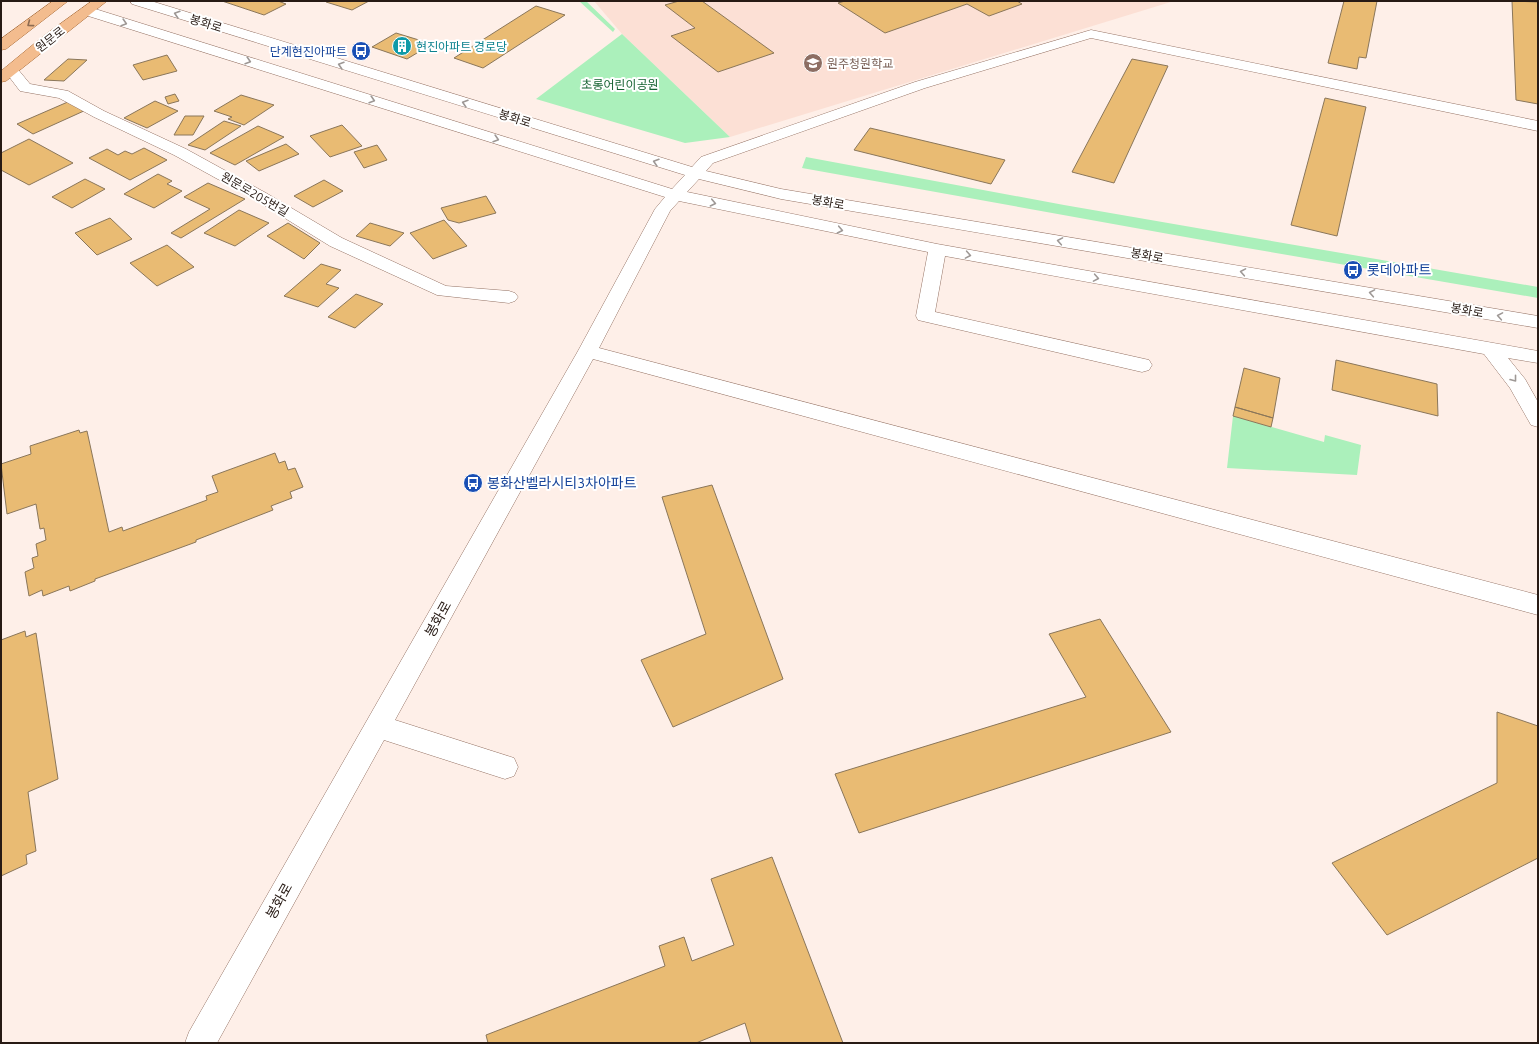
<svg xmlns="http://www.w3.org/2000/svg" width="1539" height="1044" font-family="Ubuntu,'Noto Sans KR',sans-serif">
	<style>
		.built { fill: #fce0d5 }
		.green { fill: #abf0bb }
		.building { fill: #e9bb73; stroke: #8a765a }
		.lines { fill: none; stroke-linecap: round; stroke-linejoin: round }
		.minor-casing { stroke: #957365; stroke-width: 1 }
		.major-casing { stroke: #a66732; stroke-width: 1 }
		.minor { fill: #fff; fill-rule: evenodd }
		.major { fill: #f3bc8e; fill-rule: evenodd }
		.oneway { stroke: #9e9895 }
		.oneway2 { stroke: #8d6b51 }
		.labels { text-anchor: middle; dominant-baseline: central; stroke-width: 4; stroke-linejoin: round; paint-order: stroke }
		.far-street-label { font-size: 12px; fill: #271a14; stroke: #fff }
		.far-culture-label { font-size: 12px; fill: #0d838f; stroke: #fff; text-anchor: start }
		.far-transit-label { font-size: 12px; fill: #164399; stroke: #fff; text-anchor: end }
		.far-education-label { font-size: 12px; fill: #785e54; stroke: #fff; text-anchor: start }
		.far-park-label { font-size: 12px; fill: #156231; stroke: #fff }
		.transit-label { font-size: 14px; fill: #164399; stroke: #fff; text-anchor: start }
		.street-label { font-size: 14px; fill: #271a14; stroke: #fff }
	</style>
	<rect width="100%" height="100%" fill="#feefe8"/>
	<path class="built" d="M594,1h580l-444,136 -108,-103z"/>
	<path class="green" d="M579,1h7l29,28 -2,3z
		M622,34l108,103 -45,6 -149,-44z
		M806,157l258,48 474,82v11l-297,-51 -439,-79z
		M1233,416l91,26 1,-7 36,10 -4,30 -130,-7z"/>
	<path class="building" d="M222,1h56l8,3 -22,11z
		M327,1h42l-17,9 -26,-8z
		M679,1h23l72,52 -56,19 -47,-36 24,-8 -30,-23z
		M845,1h172l5,3 -33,12 -22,-12 -82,29 -47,-30z
		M1344,1h33l-11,57 -7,-1 -2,12 -29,-6z
		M1512,1l26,1v102l-22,-4z
		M536,6l29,9 -82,53 -29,-10z
		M396,33l36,11 -25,15 -35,-12z
		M167,55l10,16 -34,9 -10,-15z
		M68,59l19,1 -23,21 -20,-1z
		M1132,59l36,7 -54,117 -42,-11z
		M175,94l4,7 -11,3 -3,-7z
		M241,95l33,10 -30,20 -16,-6 4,-2 -18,-6z
		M1325,98l41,9 -29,129 -46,-11z
		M70,101l16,9 -53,24 -16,-10z
		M155,101l23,10 -31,17 -23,-10z
		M185,116h19l-11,19h-19z
		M224,121l17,5 -36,24 -17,-5z
		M342,125l20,21 -32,11 -20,-21z
		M258,126l26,11 -49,28 -25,-12z
		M870,128l135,32 -14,24 -137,-34z
		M29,139l44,24 -44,22 -28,-15v-17z
		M286,144l13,10 -40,17 -13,-10z
		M377,145l10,15 -23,8 -10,-16z
		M144,148l23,12 -37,20 -41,-22 18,-9 11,6 7,-4 7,3z
		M158,174l14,7 -5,3 15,7 -28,17 -30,-14z
		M85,179l20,10 -33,19 -20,-11z
		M324,180l19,11 -30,16 -19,-11z
		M208,183l37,16 -64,39 -10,-5 39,-24 -26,-12z
		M486,196l10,17 -37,10 -11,-3 -7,-12z
		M239,210l30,13 -34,23 -31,-13z
		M110,218l22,21 -35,16 -22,-22z
		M444,220l23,26 -34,13 -23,-26z
		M288,223l32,20 -16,16 -37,-23z
		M370,223l34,10 -14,13 -34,-10z
		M167,245l27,22 -37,19 -27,-23z
		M321,264l20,6 -15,14 13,4 -21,19 -34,-11z
		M356,294l27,10 -28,24 -27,-11z
		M1336,360l101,24 1,32 -106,-26z
		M1244,368l36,10 -7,40 -38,-11z
		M1235,407l38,11 -2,9 -38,-11z
		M79,430l1,3 7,-2 22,101 13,-5 1,4 84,-31 -1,-4 12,-4 -6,-16 63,-23 4,10 6,-2 3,9 7,-2 8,19 -13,5 2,6 -21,8 2,4 -77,30v2l-101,37v2l-25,10 -1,-5 -26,10 -1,-6 -13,6 -4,-24 9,-4 -2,-10 6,-2 -2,-12 10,-4 -2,-12 -4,1 -4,-25 -29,10 -6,-50 30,-10 -1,-8z
		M712,485l71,194 -110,48 -32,-67 65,-26 -44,-137z
		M1100,619l71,113 -312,101 -24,-59 251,-77 -37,-63z
		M25,631l1,6 10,-4 22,146 -30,13 8,59 -10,4 1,9 -26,12v-236z
		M1497,712l41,14v132l-151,77 -55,-72 165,-80z
		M772,857l71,186h-92l-6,-20 -49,20h-208l-2,-8 179,-69 -6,-20 25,-9 8,24 42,-16 -23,-66z"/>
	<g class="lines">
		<g class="minor-casing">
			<path id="minor" d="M130,1h21l541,166 9,-10 214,-75 176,-52 447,91v10l-447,-93 -166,50 -212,75 -7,8 75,18 757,127v12l-757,-129 -82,-20 -12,13 250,52 601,107v12l-30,-5 17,21 13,23v25l-7,-2 -21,-37 -26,-34 -539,-98 -10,56 214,48 3,5 -3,5 -7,2 -224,-52 -2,-4 12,-64 -249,-51 -9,10 -71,137 939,247v20l-945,-256 -198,361 119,38 4,9 -4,9 -9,3 -121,-39 -167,303h-32l4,-11 389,-681 77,-142 10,-12 -583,-183 -2,-3 2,-3h10l580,181 13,-14 -553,-171z
				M11,66l5,1 14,17 38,7 36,20 82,38 80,44 76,45 104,48 63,5 6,2 3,4 -3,4 -6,2 -72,-8 -107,-49 -76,-47 -80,-44 -80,-38 -35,-19 -39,-7 -16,-21 2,-3z"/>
		</g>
		<g class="major-casing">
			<path id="major" d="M53,1h15l-62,48 -5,1v-11z
				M92,1h15l-101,80 -5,1v-11l45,-37z"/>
		</g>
		<use href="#minor" class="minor"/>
		<use href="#major" class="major"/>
	</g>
	<defs><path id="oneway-chevron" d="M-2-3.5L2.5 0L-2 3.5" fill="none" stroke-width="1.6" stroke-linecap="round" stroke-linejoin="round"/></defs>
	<g class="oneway">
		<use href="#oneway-chevron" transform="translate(177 14) rotate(-163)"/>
		<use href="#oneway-chevron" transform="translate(124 23) rotate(17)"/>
		<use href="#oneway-chevron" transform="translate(248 61) rotate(17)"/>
		<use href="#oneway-chevron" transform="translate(341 65) rotate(-163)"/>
		<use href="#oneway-chevron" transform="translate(372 100) rotate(17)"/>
		<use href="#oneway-chevron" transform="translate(465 103) rotate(-163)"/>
		<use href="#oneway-chevron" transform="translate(496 139) rotate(17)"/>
		<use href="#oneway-chevron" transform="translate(656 162) rotate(-163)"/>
		<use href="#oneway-chevron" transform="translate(713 203) rotate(12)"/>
		<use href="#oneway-chevron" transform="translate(840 230) rotate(11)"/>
		<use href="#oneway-chevron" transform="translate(1060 241) rotate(-170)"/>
		<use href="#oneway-chevron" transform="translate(968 255) rotate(10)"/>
		<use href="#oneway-chevron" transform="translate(1243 272) rotate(-170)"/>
		<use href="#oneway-chevron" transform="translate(1096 278) rotate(10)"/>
		<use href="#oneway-chevron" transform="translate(1372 293) rotate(-170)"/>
		<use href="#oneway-chevron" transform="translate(1500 316) rotate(-170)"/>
		<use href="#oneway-chevron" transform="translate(1514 379) rotate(52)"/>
	</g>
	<use class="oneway2" href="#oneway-chevron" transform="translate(30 24) rotate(143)"/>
	<defs>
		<g id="building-disc" transform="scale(1)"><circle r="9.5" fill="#0f9aa8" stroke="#fff"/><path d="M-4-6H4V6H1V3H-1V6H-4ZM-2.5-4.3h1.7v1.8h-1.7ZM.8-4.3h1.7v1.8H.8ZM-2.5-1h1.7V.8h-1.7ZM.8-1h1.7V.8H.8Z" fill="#fff"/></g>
		<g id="bus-disc" transform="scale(1)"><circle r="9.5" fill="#1a4fb4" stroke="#fff"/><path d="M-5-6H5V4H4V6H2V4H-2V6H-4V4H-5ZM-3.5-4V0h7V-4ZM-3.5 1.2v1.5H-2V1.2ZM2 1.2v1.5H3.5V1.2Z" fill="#fff"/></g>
		<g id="school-disc" transform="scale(1)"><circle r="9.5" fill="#8d6e63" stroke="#fff"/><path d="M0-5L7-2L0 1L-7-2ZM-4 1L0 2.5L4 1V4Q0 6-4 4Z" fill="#fff"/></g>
	</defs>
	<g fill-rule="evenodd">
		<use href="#building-disc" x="402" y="46"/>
		<use href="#bus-disc" x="361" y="51"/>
		<use href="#school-disc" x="813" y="63"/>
		<use href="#bus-disc" x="1353" y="270"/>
		<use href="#bus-disc" x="473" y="483"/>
	</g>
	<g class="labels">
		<g class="far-street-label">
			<text transform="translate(206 23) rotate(17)">봉화로</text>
			<text transform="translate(50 39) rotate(-38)">원문로</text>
			<text transform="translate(515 118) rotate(17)">봉화로</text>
			<text transform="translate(255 194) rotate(30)">원문로205번길</text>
			<text transform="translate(828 202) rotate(10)">봉화로</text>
			<text transform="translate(1147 255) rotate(10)">봉화로</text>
			<text transform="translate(1467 310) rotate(10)">봉화로</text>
		</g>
		<g class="far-culture-label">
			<text x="416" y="46">현진아파트 경로당</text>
		</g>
		<g class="far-transit-label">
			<text x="347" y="51">단계현진아파트</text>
		</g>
		<g class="far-education-label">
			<text x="827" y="63">원주청원학교</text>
		</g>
		<g class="far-park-label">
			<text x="620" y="84">초롱어린이공원</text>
		</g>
		<g class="transit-label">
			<text x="1367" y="270">롯데아파트</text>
			<text x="487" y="483">봉화산벨라시티3차아파트</text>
		</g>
		<g class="street-label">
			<text transform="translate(438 619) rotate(-61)">봉화로</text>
			<text transform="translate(279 901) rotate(-61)">봉화로</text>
		</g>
	</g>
	<rect width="1539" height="1044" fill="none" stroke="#271a14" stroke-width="4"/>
</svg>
